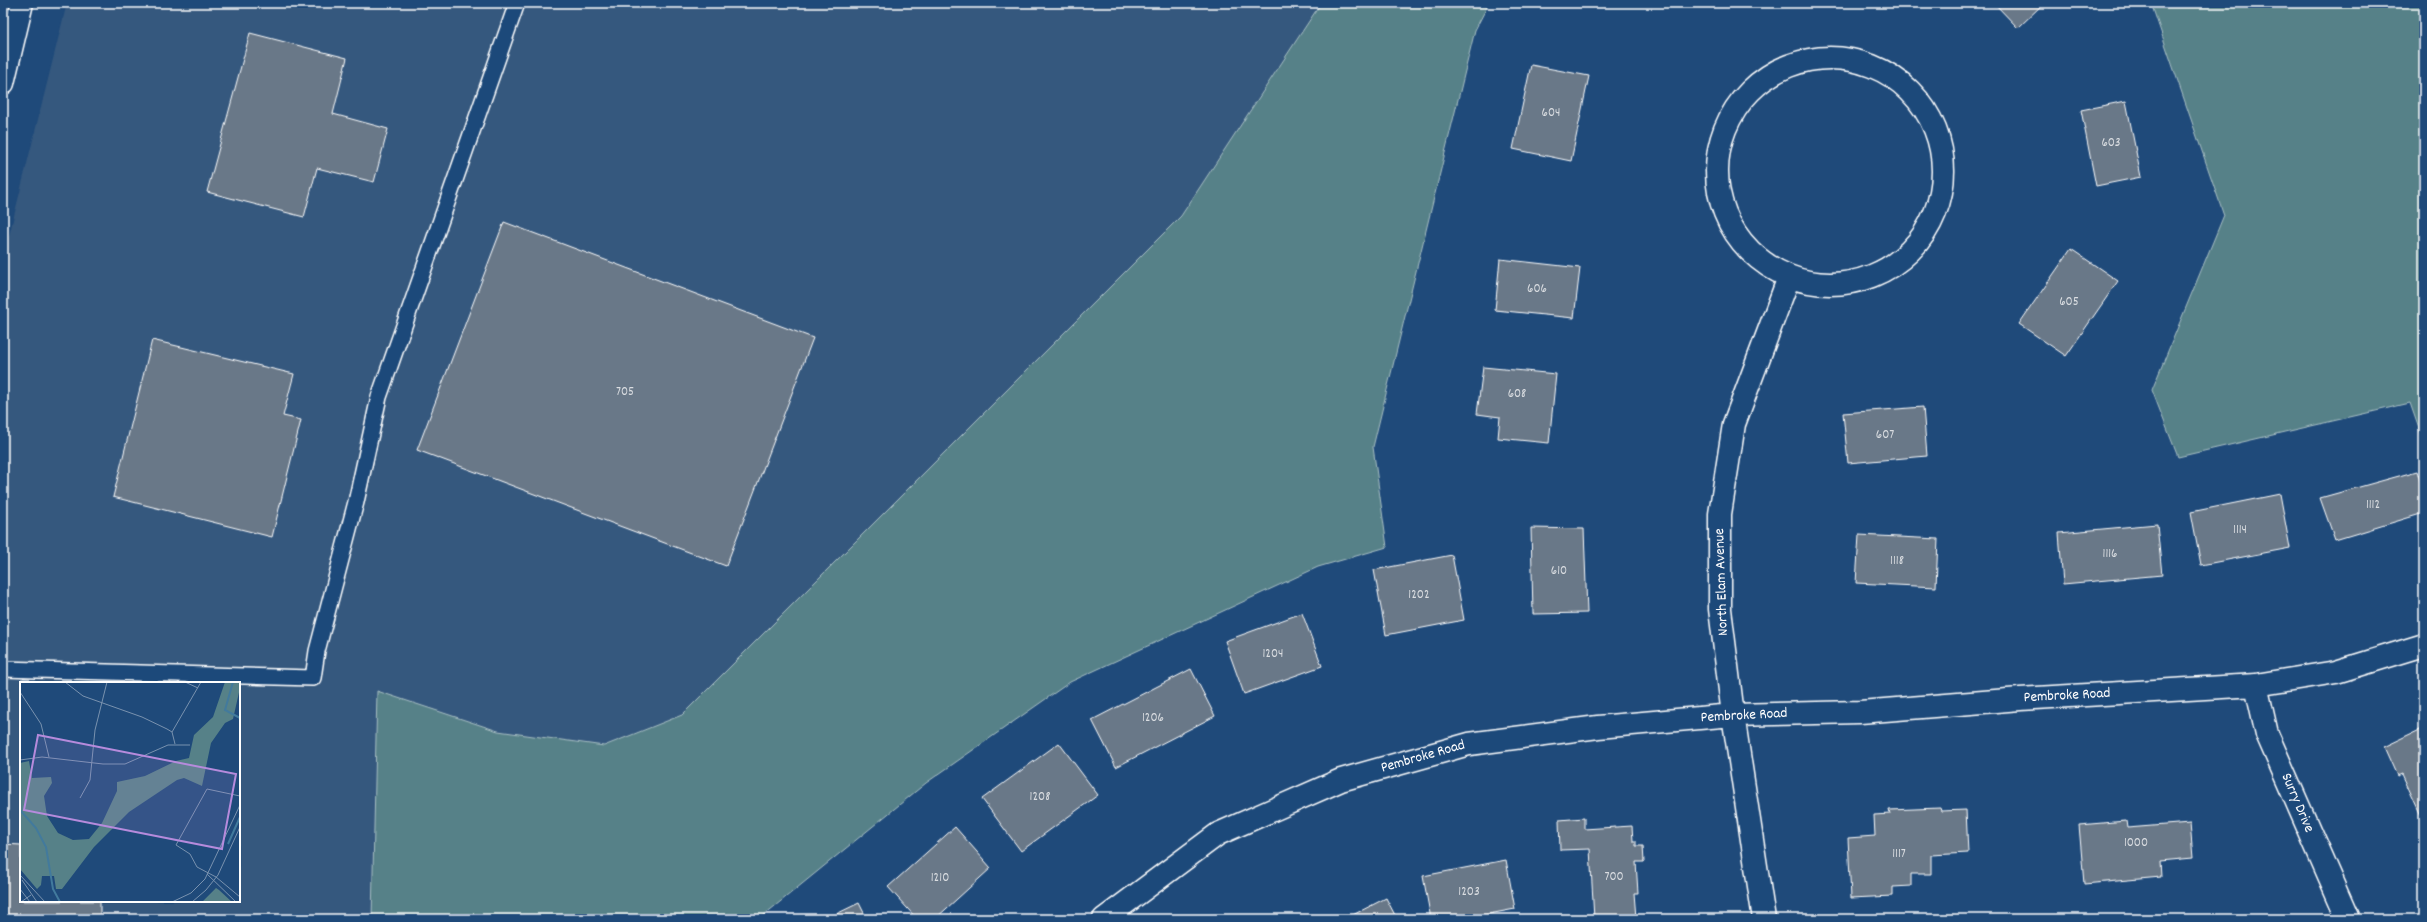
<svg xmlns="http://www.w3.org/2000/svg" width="2427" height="922" font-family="Dekko,sans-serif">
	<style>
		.built { fill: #35587e; fill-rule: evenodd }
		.green { fill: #568188; stroke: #aac0c4 }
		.building { fill: #697888; stroke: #fff }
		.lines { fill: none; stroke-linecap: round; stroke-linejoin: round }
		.service-casing { stroke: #fff; stroke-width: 18 }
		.minor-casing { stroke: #fff; stroke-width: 25 }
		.secondary-casing { stroke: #fff; stroke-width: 25 }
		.service { stroke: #1f4a7a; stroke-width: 15 }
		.minor { stroke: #1f4a7a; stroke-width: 22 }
		.secondary { stroke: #1f4a7a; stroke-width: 22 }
		.labels { text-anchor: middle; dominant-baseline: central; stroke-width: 3.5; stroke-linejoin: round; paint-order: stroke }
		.number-label { font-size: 13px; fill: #dadde1 }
		.street-label { font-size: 15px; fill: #fff; stroke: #1f4a7a }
		.inset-river { fill: none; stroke: #427a9d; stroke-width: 2 }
		.inset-road { fill: none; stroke: #7992af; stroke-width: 1 }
		.view { fill: #b68bdc; fill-opacity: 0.15; stroke: #b68bdc; stroke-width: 2 }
		.inset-edge { fill: none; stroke: #fff; stroke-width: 2 }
	</style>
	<rect width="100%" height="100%" fill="#1f4a7a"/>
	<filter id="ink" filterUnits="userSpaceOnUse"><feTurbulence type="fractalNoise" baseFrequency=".025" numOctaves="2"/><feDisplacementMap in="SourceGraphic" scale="8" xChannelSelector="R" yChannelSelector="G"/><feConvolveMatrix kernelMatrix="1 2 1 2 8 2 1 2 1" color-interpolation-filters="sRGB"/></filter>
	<g filter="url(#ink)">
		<path class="built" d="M67,3h1254l-140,213 -499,499 -78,31 -106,-15 -121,-40 -5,228h-369v-659zM21,683h218v218h-218z"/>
		<path class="green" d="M1321,3h168l-14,27 -102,417 14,100 -69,20 -248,115 -144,101 -167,136h-387l5,-228 121,40 106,15 78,-31 499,-499z
			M2151,3h273v440l-14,-40 -232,54 -26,-67 72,-175z"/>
		<path class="building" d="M1994,3h50l-26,25z
			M250,33l97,25 -14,56 55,15 -14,53 -57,-14 -13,49 -97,-25z
			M1531,65l58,11 -18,85 -58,-12z
			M2126,101l15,76 -45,9 -15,-76z
			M504,222l309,116 -87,228 -309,-116z
			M2071,249l47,32 -52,75 -47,-32z
			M1500,259l80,9 -6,50 -79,-8z
			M152,340l142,34 -11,42 18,4 -29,117 -159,-40z
			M1483,367l73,7 -7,69 -51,-5 2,-21 -23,-3z
			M1923,407l4,49 -79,7 -5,-50z
			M2417,471l7,22v20l-89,27 -15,-42z
			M2280,494l10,54 -89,17 -10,-53z
			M2157,524l5,51 -99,9 -4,-51z
			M1531,528l53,1 3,84 -54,1z
			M1859,535l79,4 -2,48 -80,-4z
			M1452,555l12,65 -78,15 -12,-65z
			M1302,613l20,53 -78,28 -19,-53z
			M1191,669l24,47 -99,51 -24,-47z
			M2424,728v94l-22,-48 -5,2 -13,-29z
			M1059,743l39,52 -77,56 -39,-52z
			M1940,808l1,3 25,-1 2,43 -37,2v19h-20v12l-18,1v9l-42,2 -3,-60 27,-2 -1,-21 16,-1 -1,-4z
			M1584,818v11l48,-3 1,15h3v5h7l1,16h-8l2,31h-4l2,25 -42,1 -4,-70 -30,1 -1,-30z
			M2126,821l1,7 63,-5 3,35 -33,3 1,16 -77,7 -5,-59z
			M955,827l36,41 -56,51h-18l-29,-32z
			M3,844l18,1v56h79v18h-97z
			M1506,860l9,49 -52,10h-32l-8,-43z
			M1386,898l11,21h-52z
			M859,903l8,16h-41z"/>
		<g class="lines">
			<g class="service-casing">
				<path id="service" d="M3,669l310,9 4,-27 39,-149 23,-105 138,-394"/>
			</g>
			<g class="minor-casing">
				<path id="minor" d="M1717 171a113 113 0 1 1 226 0a113 113 0 1 1-226 0Z
					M2256,685l11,49 81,185
					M1104,919l114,-85 123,-54 128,-36 129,-17 135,-12 127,-3 160,-13 236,-14 80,-13 88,-27
					M1764,919l-31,-204 -13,-106v-95l14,-90 55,-147"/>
			</g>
			<g class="secondary-casing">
				<path id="secondary" d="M3,83l19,-80"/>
			</g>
			<use href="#service" class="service"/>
			<use href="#minor" class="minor"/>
			<use href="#secondary" class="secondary"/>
		</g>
	</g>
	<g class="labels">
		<g class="number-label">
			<text x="1551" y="113">604</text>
			<text x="2111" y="143">603</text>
			<text x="1537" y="289">606</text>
			<text x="2069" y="302">605</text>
			<text x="625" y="392">705</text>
			<text x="1517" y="394">608</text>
			<text x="1885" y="435">607</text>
			<text x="2373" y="505">1112</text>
			<text x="2240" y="530">1114</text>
			<text x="2110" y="554">1116</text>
			<text x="1897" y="561">1118</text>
			<text x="1559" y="571">610</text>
			<text x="1419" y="595">1202</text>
			<text x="1273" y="654">1204</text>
			<text x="1153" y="718">1206</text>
			<text x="1040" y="797">1208</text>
			<text x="2136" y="843">1000</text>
			<text x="1899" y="854">1117</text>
			<text x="1614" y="877">700</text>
			<text x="940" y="878">1210</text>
			<text x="1469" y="892">1203</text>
		</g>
		<g class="street-label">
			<text transform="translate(1722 582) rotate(-92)">North Elam Avenue</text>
			<text transform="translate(2067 696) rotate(-3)">Pembroke Road</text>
			<text transform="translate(1744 716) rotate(-3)">Pembroke Road</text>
			<text transform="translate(1423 757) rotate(-16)">Pembroke Road</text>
			<text transform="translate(2297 803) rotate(67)">Surry Drive</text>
		</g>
	</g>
	<g transform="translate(20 682)">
		<rect width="220" height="220" fill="#1f4a7a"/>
		<path d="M205,0h15v6l-7,31 -8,4 -14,20 -9,43 -18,-8 -7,2 -48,32 -35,35 -32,42h-6l-2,-13h-12l-1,9 -4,4 -17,-20v-106l9,-2 3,17 19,-1 1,6 -8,13 3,20 11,17 15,7 16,-1 13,-16 15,-32v-9l28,-6 31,-15 13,-3 5,-23 19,-18zM196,206l3,2 13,12h-30z" fill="#568188"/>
		<path class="inset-river" d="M213,0l-8,28 15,8M0,128l16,18 10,19 7,42 7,13M208,162l12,-27"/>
		<path class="inset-road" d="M45,0l18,14 59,21 25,12 5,3 3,12M165,0l13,6M0,10l21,32 8,33M152,50l29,-50M0,78l22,-3 61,7h22l43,-19h22M220,114l-33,-7 -31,56 14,9 7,13 19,10 24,20M60,116l10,-18 5,-50 12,-48M187,192l29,28M0,193l25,27M2,198l15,22M0,207l10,13M1,220l10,-7M152,220l19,-9 14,-14 35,-74M172,220l14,-12 12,-15 22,-48"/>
		<path class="view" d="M18,53l198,39 -14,75 -198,-39z"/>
		<rect width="220" height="220" class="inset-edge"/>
	</g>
	<rect width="2427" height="922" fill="none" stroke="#1f4a7a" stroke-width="16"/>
	<rect x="8" y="8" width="2411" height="906" fill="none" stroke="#fff" stroke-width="1.5" filter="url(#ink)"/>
</svg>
